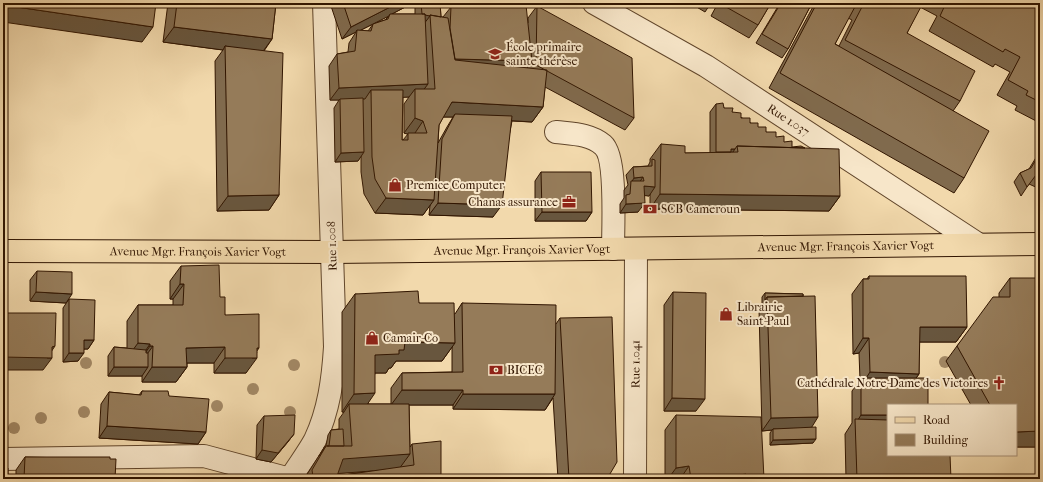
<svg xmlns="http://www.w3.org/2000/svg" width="1043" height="482" font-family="'IM FELL French Canon',serif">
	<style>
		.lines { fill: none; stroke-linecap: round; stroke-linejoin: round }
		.minor-casing { stroke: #61462b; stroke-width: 24 }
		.major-casing { stroke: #311500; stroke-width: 24 }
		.minor { stroke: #f7e6c9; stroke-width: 22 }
		.major { stroke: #f2d9ac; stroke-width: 22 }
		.tree { fill: #a28865 }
		.wall { fill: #806a4d; stroke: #311500; fill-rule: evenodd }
		.shaded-wall { fill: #68563e; stroke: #311500 }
		.building { fill: #957b59; stroke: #311500 }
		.labels { text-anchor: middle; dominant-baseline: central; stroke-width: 4; stroke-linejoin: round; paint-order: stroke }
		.poi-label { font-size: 12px; fill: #311500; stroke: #f7e6c9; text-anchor: start }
		.street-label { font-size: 12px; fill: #311500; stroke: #f7e6c9 }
	</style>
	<rect width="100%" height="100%" fill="#f2d9ac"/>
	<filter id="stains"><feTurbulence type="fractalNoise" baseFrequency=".005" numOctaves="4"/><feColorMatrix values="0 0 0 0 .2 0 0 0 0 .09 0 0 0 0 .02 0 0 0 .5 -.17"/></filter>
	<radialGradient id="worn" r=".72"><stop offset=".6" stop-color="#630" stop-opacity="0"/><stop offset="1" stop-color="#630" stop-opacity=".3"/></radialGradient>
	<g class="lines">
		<g class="minor-casing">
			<g id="minor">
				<path id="s1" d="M594,3l112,63 272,178"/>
				<path d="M556,132c17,2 34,2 47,13 14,12 10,84 10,104"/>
				<path d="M3,459l201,-3 86,23"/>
				<path d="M290,479c8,-13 18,-26 25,-39 14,-30 18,-61 20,-93l-11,-344"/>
				<path id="s2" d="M635,479l1,-230"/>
			</g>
		</g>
		<g class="major-casing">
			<g id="major">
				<path id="s3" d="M3,251l329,1 708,-8"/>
			</g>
		</g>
		<use href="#minor" class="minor"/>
		<use href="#major" class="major"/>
	</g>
	<g class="tree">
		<circle cx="945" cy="362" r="6"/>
		<circle cx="86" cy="363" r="6"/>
		<circle cx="294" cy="365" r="6"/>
		<circle cx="253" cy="389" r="6"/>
		<circle cx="217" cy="406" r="6"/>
		<circle cx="84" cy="412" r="6"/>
		<circle cx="290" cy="412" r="6"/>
		<circle cx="41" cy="418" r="6"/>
		<circle cx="14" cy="428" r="6"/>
	</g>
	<path class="wall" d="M168,3h108l-4,36 -8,12 15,144 -10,15 -52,1 -2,-150 8,-11 -60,-8z
		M330,3h80l-1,2 -17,9h23v-11h25l1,14h2l8,-10 77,16v-5l9,-12 97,112 -9,12 -80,-43 -2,20 -11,15 -20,-1 -19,96 -64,-2 1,-10 -7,10 -48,-2 -11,-19 -3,-22v-16l-3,5 -23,1 -1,-54 5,-8h-9l-1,-34 8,-12 11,-2 1,-9 7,-11 -14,7zM389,16l-4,4 -12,3zM373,24l-5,7h-9zM403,97h6l-5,7v29l4,1 -5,6h-1zM443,117h10l-6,10 -9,16 1,-18z
		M690,3h21l-6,9z
		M718,3h53l-13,22 -9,13 -38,-22z
		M780,3h32l-24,46 -6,9 -26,-15z
		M815,3h225v120l-25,-13 2,-4 -20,-11 13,-23 -15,-8 -2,3 -64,-36 8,-15 -17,-9 -13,26 53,68 -7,10 11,67 -10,15 -185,-105zM848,18l4,2 -13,26 -4,-2z
		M716,104l16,8 34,20 26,15 48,49 -11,15 -179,-2v-15l-1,2 -5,-1 -6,17 -18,1v-9l4,-6v-8l4,-5 -2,-10 7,-8 15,-1 2,-4v-3l11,-15 24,9h25v-41z
		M1040,151v38l-11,-5 -8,12 -7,-14 6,-9 9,-4z
		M541,172l51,40 -6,9h-51v-40z
		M181,266l39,31 5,18 32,37 -11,21h-32v-10h-27v4l-11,15h-34v-6h-34v-20l6,-9 13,1v-27l11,-16h35v-6h-3v-18z
		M37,271l29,32 -36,-2v-21z
		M869,276l98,51 -11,15h-37v32l-3,4 -28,27v50l63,24h-105l-1,-45 7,-11v-32l8,-11 -1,-27 -6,1 -1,-60 11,-15h4z
		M1010,278l30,169h-24v-42h-45l-25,-44 11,-15 42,-49v-4z
		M673,292l23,119h-32v-106z
		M765,293l38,1 8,133 2,16 -43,2v-12l2,-3 -10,1 -3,-122 3,-4v-8z
		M355,294l64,9 36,11 7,-11 94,21 4,-6 47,161h-49l-5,-81 -8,12 -92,-1v-4h-44l1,42 2,-3 29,35h-137l18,-28 3,-5h1l2,-11 3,-5 8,-1v-10l5,-7h-2v-100zM452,347v25l-50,1 -11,15v16h-23l7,-31h11l3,-5h2l5,-7h46zM370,471l-33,5 1,-3z
		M69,299l25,41 -6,9h-4l-6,12 -15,1v-54z
		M142,391l27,5 37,36 -8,12 -99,-6 2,-34 8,-12 30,3z
		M676,415l88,64h-99v-49z
		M264,416l30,18 -7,9 -16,19 -15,-3 1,-34z
		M25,457l85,2 5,20h-99v-9z"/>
	<path class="shaded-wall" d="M398,3h12l-1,2 -19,10v-1l-1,2 -32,16v-2l-1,2 -14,7 9,-12z
		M3,5l150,22 -11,15 -139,-20z
		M422,14l8,2 -7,9z
		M174,27l98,12 -11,15 -36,-8 -2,4 -60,-8z
		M454,59l78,2 -9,13 -77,-3z
		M428,84l-9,12 -4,-7 -6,8 -37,2 -1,-9 -6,9 -25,1v-1l-1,1h-9l9,-12z
		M452,102l91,5 -11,15 -78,-5 1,-3 -2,3h-12z
		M415,118l8,3 -10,15 -9,-3z
		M731,149h4l-11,16z
		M364,152l-6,9 -23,1 6,-9z
		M643,177l-6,9 -6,-3 3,-5z
		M644,186l11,1 -6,9 -11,-1z
		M660,194l180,2 -11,15 -179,-2z
		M279,195l-10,15 -52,1 11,-15z
		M386,198l48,2 -11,15 -48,-2z
		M438,203l64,2 -9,12 -64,-2z
		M645,203l-7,9 -18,1 6,-9z
		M542,212h50l-6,9h-51z
		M180,284h4l-11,15h-3z
		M36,292l36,2 -6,9 -36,-2z
		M920,327h47l-11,15h-47z
		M863,338h6l-10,15 -6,1z
		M84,340h10l-6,9h-10z
		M405,342l50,1 -13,18h-46l-5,7h-2l-3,5h-24l13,-18z
		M138,343l12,1 -10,15 -13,-1z
		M55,346l-8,12h5l-9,12h-40v-13z
		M150,346h3l-11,15 -3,1z
		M225,347l-11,16h-38l10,-15z
		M257,348h2l-7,10h5l-11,15h-32l11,-15z
		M69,353h15l-6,8 -15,1z
		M114,367h34l-6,9h-34z
		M152,367h35l-11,15h-34z
		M870,372l49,2 -11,15 -47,-3z
		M402,390h61l-10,15h-62z
		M375,393l-13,19 -13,-8 -5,8h-2l12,-18z
		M463,394h92l-10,16 -92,-1z
		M672,398l33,1 -9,12h-32z
		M861,415h27v13l-32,-5z
		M818,417l-8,13 -37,-1 -1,1 -10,1 9,-13z
		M107,426l99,6 -8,12 -99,-6z
		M1040,431v16h-24v-15z
		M294,434l-7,9 -16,19 -15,-3 6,-9z
		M816,439l-3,4 -43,2 3,-5z
		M410,454l-11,15 -67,5 -12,-18z
		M689,466l-9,13h-12l8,-11z
		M746,474l-3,5h-29z"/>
	<path class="building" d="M3,3h153l-3,24 -150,-22z
		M177,3h99l-4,36 -98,-12z
		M343,3h55l-47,24z
		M421,3h19l1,14 -11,-2v1l-5,-1v-1h-3z
		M719,3h52l-13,22z
		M781,3h31l-24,46 -26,-15z
		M817,3h40l-22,41 154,87 -25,47 -184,-105z
		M859,3h64l-16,30 68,38 -15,30 -115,-61 18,-35z
		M946,3h94v99l-14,-7 2,-4 -20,-11 12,-23 -15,-8 -2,3 -63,-36z
		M526,5l6,56 -77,-2 -5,-31 1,-21z
		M537,6l95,52 2,60 -98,-53z
		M390,14h35l3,70 -89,4 -2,-34 18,-3 2,-21 14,1 2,-7 15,-5z
		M430,15l18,3 7,42 92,10 -4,37 -91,-5 -13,23 -5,75 -48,-2 -11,-19 -3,-22 -1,-67h32l-1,50h6v-7h19l-4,-12 -8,-3v-29h20z
		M225,46l58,7 -4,142 -51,1z
		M363,98l1,54 -23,1 -1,-54z
		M723,103l1,5h9l-1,4 9,1v5h9v5h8v4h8v5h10v5l8,-1v6l8,-1v6l9,-1 4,2 -68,-2 -2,3h-4v3h-15v-48z
		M455,114l57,2 -10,89 -64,-2 4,-64z
		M661,144l24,2v7l53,-1 -1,-6 102,3 1,47 -180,-2z
		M1040,153v24l-4,-2 -9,12 -7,-14 11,-5z
		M652,159l3,1v27l-11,-1 1,17 -19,1v-9l4,-1 1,-13h13l-1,-4 -9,1 -1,-11 19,-1z
		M541,172h50l1,40h-50z
		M219,265l1,32h5v18l34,-1v34h-2v10h-32v-11l-39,1 1,19h-35l1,-21h-3v-2l-12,-1v-38h45l1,-21h-4l1,-18z
		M37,271l35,1v22l-36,-2z
		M869,276h97l1,51h-47l-1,47 -49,-2 -1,-34h-6v-59h6z
		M1010,278h30v153l-24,1v-27h-26l-33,-59 36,-49h17z
		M418,291l1,12h35l1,40 -50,-1 -1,8h-5v4l-24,1v38l-21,1 1,-100z
		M673,292l33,1 -1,106 -33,-1z
		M765,293l38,1v2l-36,1 -2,3z
		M815,296l3,121 -47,1 -4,-121z
		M69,299l26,1 -1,40h-10v13h-15z
		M462,303l94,2 -1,89h-92v-4h-61v-17l61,-1z
		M3,313h53l-1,33 -3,1v11l-49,-1z
		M612,317l5,145 -10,17h-38l-9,-161z
		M114,347l32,3v3h2v14h-34z
		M861,378h67v27h-40v10h-27z
		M142,391h26l1,5 40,3 -3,33 -99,-6 2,-34 32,3z
		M349,404h60l1,50 -67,5 -6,17 77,-11 -2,-21 29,-3v38h-130l2,-2 -1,-7 14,-24h26z
		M295,415l-1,19 -16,19 -16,-3 2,-34z
		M676,415l85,2 3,62h-18v-5l-32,5h-23l-2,-13 -13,2z
		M855,419l33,1v35h62l1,24h-94z
		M816,427v12l-43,1v-11z
		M343,429l1,17h-17h2l2,-16z
		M325,446h1l-7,10z
		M25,457h85v2h6l-1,20h-91z
		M3,468h5v11h-5z"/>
	<defs>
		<g id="school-bare" transform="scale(1.08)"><path d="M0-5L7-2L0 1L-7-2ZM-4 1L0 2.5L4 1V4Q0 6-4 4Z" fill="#8f2418" stroke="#f7e6c9" stroke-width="2.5" paint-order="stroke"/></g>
		<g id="shop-bare" transform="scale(1.08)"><path d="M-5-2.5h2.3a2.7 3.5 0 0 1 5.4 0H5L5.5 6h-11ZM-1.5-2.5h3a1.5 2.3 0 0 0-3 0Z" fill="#8f2418" stroke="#f7e6c9" stroke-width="2.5" paint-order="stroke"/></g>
		<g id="office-bare" transform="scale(1.08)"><path d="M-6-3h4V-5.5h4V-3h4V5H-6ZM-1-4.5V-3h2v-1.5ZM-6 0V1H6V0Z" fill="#8f2418" stroke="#f7e6c9" stroke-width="2.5" paint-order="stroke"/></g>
		<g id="bank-bare" transform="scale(1.08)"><path d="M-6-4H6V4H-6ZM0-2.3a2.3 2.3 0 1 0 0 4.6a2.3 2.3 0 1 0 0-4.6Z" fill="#8f2418" stroke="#f7e6c9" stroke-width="2.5" paint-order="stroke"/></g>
		<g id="church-bare" transform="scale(1.08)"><path d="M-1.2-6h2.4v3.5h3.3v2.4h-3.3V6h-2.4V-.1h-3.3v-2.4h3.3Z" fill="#8f2418" stroke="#f7e6c9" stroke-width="2.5" paint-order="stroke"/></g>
	</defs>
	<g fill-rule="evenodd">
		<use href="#school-bare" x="495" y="54"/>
		<use href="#shop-bare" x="395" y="185"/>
		<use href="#office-bare" x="569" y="202"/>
		<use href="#bank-bare" x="650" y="209"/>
		<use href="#shop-bare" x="726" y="314"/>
		<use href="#shop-bare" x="372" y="338"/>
		<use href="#bank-bare" x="496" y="370"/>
		<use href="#church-bare" x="999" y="383"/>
	</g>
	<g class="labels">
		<g class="poi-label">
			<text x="506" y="47">École primaire<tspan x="506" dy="14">sainte thérèse</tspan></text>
			<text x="406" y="185">Premice Computer</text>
			<text x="558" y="202" text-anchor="end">Chanas assurance</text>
			<text x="661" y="209">SCB Cameroun</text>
			<text x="737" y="307">Librairie<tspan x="737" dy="14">Saint-Paul</tspan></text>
			<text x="383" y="338">Camair-Co</text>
			<text x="507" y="370">BICEC</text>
			<text x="988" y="383" text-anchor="end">Cathédrale Notre-Dame des Victoires</text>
		</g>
		<g class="street-label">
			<text stroke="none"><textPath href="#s1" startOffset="227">Rue 1.037</textPath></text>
			<text transform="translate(332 246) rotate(-92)">Rue 1.008</text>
			<text stroke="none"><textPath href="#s3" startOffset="843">Avenue Mgr. François Xavier Vogt</textPath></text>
			<text stroke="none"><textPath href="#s3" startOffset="519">Avenue Mgr. François Xavier Vogt</textPath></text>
			<text stroke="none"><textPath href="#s3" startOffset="195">Avenue Mgr. François Xavier Vogt</textPath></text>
			<text stroke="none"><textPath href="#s2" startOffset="115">Rue 1.041</textPath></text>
		</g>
	</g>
	<rect width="1043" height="482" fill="none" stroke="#f2d9ac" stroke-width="16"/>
	<rect x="4" y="4" width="1035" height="474" fill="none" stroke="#311500" stroke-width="2"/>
	<rect x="8" y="8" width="1027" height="466" fill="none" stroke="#311500"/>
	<rect x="887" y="404" width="130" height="52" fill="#f7e6c9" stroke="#a89279"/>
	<rect x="895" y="417" width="20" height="6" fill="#f2d9ac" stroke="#a89279"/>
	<text x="923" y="424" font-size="12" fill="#311500">Road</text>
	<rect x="895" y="434" width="20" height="12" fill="#957b59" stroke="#a89279"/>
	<text x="923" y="444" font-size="12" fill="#311500">Building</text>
	<rect width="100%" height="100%" filter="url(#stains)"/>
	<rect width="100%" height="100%" fill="url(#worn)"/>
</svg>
